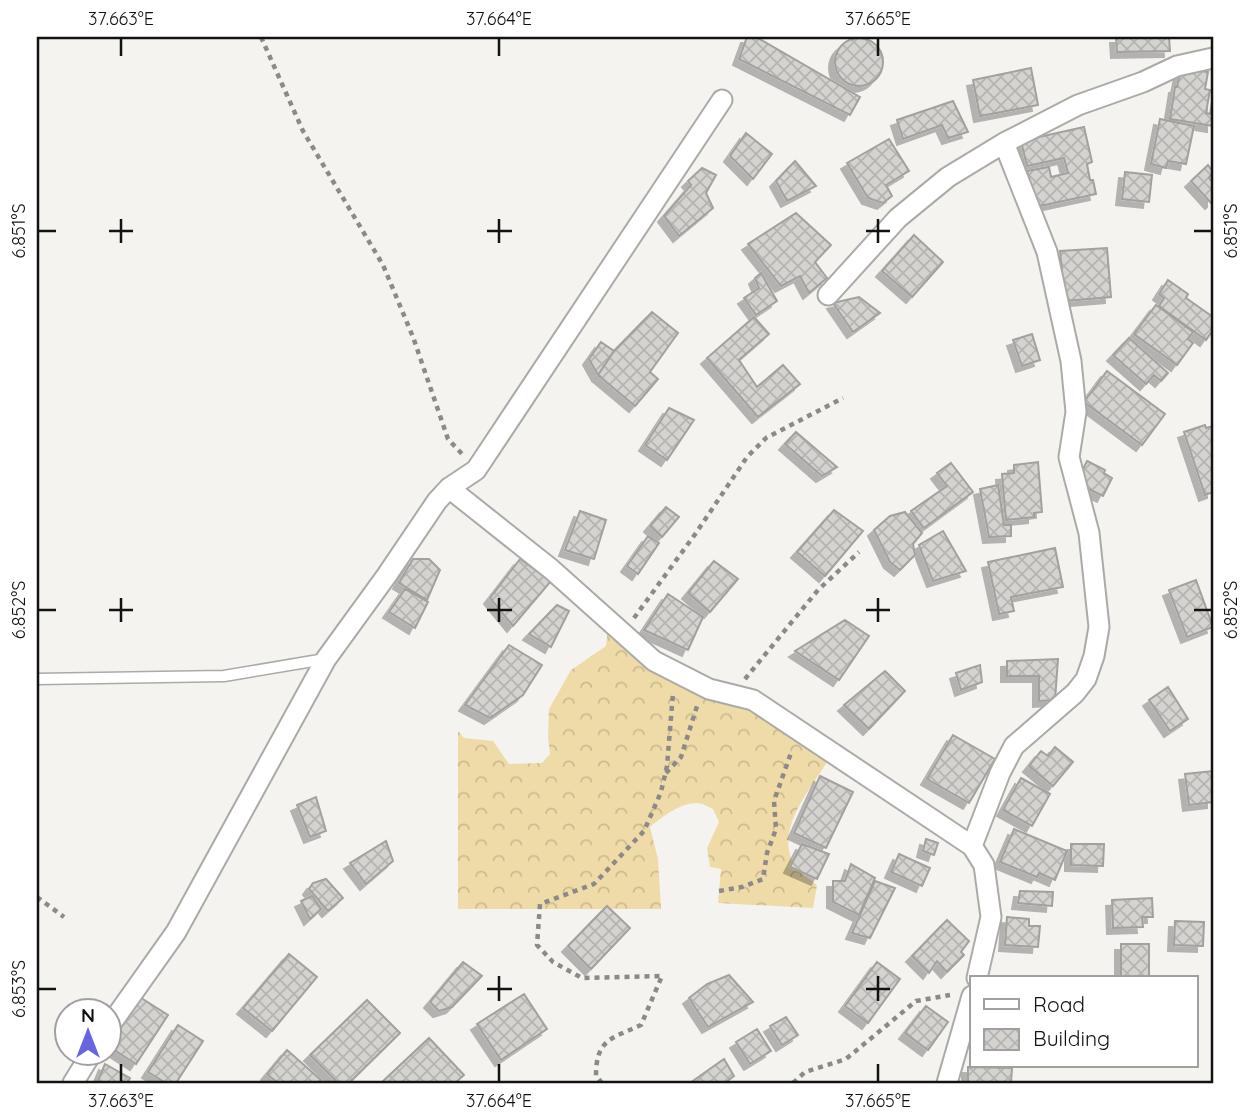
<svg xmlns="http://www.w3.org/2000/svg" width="1250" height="1120" font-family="Quicksand,sans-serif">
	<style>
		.forest { fill: url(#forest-crowns) }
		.building { fill: url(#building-cross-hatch); stroke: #a2a19e; stroke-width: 2; filter: url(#shadow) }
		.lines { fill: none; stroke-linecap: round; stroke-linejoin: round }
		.lane-casing { stroke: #abaaa7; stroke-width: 13 }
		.street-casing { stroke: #abaaa7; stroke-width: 23 }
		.path { stroke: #8b8a88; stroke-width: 4.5; stroke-dasharray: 5 5; stroke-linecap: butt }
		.lane { stroke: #fff; stroke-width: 10 }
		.street { stroke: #fff; stroke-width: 19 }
		.ticks { fill: none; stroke: #121211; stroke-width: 2.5 }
		.neatline { fill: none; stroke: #121211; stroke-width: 2.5 }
		.ticks-label { font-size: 18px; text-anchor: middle; fill: #121211 }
	</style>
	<defs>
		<pattern id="forest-crowns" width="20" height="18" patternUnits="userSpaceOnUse" patternTransform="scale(1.75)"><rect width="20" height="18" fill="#efdba8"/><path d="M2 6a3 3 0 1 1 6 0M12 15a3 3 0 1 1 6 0" fill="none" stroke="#ccbb90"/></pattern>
		<pattern id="building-cross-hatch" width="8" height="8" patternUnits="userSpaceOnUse" patternTransform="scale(1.75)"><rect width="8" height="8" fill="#d4d3d0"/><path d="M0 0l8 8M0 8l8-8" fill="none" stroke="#b5b4b2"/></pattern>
		<filter id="shadow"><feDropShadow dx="-6" dy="6" stdDeviation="0" flood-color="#0004"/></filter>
	</defs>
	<rect width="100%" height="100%" fill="#f5f3f0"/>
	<path class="forest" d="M609,619l45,42 99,39 77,57c-17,30 -55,69 -37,106 4,9 17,16 24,22l-4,23 -95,-5 3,-34 -11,-2 -3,-19 12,-26 -6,-13c-5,-2 -11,-6 -16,-6 -17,0 -35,14 -47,24l8,32 3,50h-203v-178l6,7 29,3 16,23 33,-1 8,-9 -2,-17 1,-28 22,-39 35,-24z"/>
	<path class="building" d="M747,37h9l104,60 -10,18 -111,-56z
		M1116,37h53l1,14 -53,1z
		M835 62a24 24 0 1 1 48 0a24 24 0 1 1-48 0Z
		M1031,68l7,37 -58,11 -7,-36z
		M1181,68l27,4 -3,17 5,1 -4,23 4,1 3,-18v30l-43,-7 5,-32h2z
		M953,101l15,31 -20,6 -6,-13 -39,14 -6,-19z
		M1160,119l34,7 -8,38 -18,-3 -2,7 -15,-4z
		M1084,127l8,35 -5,2 3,16h3l3,14 -61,13 -8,-36 22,-4 2,10 17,-4 -4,-15 -37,8 -6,-25z
		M746,133l26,21 -19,25 -23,-23z
		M889,139l20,32 -23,14 6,11 -9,7 -15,-5 -21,-35z
		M795,161l21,25 -29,15 -11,-20z
		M1208,165l5,7 -4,6 4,5v18l-2,2 -20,-22z
		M702,168l14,7 -10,18 7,15 -34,28 -15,-20 27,-31 -3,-4z
		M1125,172l27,3 -3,27 -27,-3z
		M796,213l35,32 -16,17 12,16 -18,15 -9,-17 -19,10 -33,-42z
		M914,235l29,27 -31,35 -30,-26z
		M1107,248l4,49 -46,4 -5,-50z
		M761,273l16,28 -21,14 -12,-17 15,-10 -4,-10z
		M1168,280l20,14 -2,4 27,19v13l-7,10 -47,-34 5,-8 -5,-4z
		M859,297l21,16 -27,19 -20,-29z
		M1156,305l37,27 -5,7 5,4 -16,22 -43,-31z
		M652,312l26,21 -28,39 8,7 -23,27 -37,-31 16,-24z
		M754,317l15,17 -30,26 18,27 26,-22 17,19 -42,33 -51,-59z
		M1032,334l8,26 -18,6 -9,-26z
		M1129,338l39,35 -7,8 -7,-6 -8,9 -33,-29z
		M601,342l13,9 -16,24 -9,-16z
		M1107,371l58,43 -23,31 -58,-43z
		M669,408l25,12 -27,40 -22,-15z
		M1205,425l1,3 7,-2v66l-8,3 -21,-63z
		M796,432l41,35 -15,9 -37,-32z
		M1087,461l18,9 -1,3 8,5 -9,18 -27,-13z
		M1038,462l4,50 -8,1v4l-28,3 -4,-46 12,-1v-8z
		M951,463l22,29 -49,36 -13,-17 36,-25 -10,-13z
		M998,485l6,40h7v11l-22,1 -9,-48z
		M666,507l13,10 -17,20 -12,-11z
		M834,510l29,21 -38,45 -28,-24z
		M580,511l26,9 -12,39 -29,-9z
		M905,512l17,21 -9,11 2,11 -15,15 -10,-8 -16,-32 16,-14z
		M943,531l23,40 -33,10 -14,-36z
		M648,536l11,7 -21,31 -11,-8z
		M1055,548l8,39 -52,10 3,14 -15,3 -11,-52z
		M413,559h16l11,11 -13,30 -28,-17z
		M520,559l31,22 -38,45 -23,-28z
		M714,561l24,18 -28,33 -22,-19z
		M1196,580l17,47 -26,10 -18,-47z
		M405,589l23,13 -13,26 -26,-16z
		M668,594l35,23 -15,33 -44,-20z
		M557,605l12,6 -18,36 -22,-13z
		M845,620l24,16 -30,44 -44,-29z
		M509,645l33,20 -19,30 -33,23 -25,-13z
		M1058,659l-3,41 -16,1v-25h-32v-15z
		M980,665l2,17 -21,8 -5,-17z
		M885,671l20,20 -36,38 -25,-24z
		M1168,687l20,32 -18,12 -21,-31z
		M953,735l42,24 -26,44 -42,-24z
		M1055,747l18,15 -20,24 -24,-20 12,-15 7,5z
		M1213,771v31l-24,3 -4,-31z
		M820,776l33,16 -27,56 -32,-15z
		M1021,778l29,16 -18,32 -29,-16z
		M316,797l10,34 -16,6 -13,-32z
		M1014,829l53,22 -12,29 -16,-7 -2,4 -37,-15z
		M926,839l12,4 -4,12 -11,-4z
		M386,841l7,20 -27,23 -16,-21z
		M802,844l27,10 -12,25 -27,-12z
		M1071,844h33l-1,22 -32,-1z
		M899,854l31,14 -8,18 -31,-14z
		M851,864l24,14 -16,37 -26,-13v-21h12z
		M326,879l17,19 -15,13 -19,-22 4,-6z
		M875,881l20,7 -25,50 -18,-5z
		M1020,891l33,1 -1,14 -34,-3z
		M312,896l9,13 -11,10 -9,-18z
		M1152,898l1,19h-11l1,10 -30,1 -1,-28z
		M607,906l23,22 -39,41 -23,-23z
		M1007,917l22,2v7h11l-2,21 -33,-2z
		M947,920l22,21 -8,11 3,3 -17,17 -10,-11 -8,12 -17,-17z
		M1175,921l29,1 -1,24 -29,-1z
		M1121,944h28v34h-28z
		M289,954l28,23 -45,54 -29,-23z
		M463,962l19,14 -30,31 -13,4 -9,-9z
		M877,962l23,17 -32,44 -23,-17z
		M729,975l24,27 -45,25 -19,-29 18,-14z
		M524,994l23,35 -46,31 -24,-36z
		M138,996l30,19 -32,49 -28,-18v-5z
		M367,1000l33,33 -51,50h-11l-28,-28z
		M926,1006l22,16 -20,28 -23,-17z
		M786,1017l12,18 -16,10 -12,-19z
		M178,1025l25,16 -27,42h-10l-18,-11z
		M757,1029l14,22 -21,13 -14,-22z
		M429,1038l35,37 -9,8h-74z
		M287,1050l34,30 -3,3h-40l-11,-9z
		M724,1059l10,17 -9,7h-35z
		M105,1064l25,14 -3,5h-30z
		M968,1067l44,1 -1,15h-43z"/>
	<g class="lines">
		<g class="lane-casing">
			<path id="lane" d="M37,679l187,-3 101,-17"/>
		</g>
		<g class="street-casing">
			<path id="street" d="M828,295l70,-77 50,-41 56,-34
				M449,488l102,81 103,92 55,28 44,11 219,146
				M977,978l14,-61 -7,-52 -12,-19 28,-73 14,-27 61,-53 11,-14 8,-23 5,-29 -10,-94 -20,-76 7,-45 -5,-51 -24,-109 -43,-109 74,-38 65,-23 34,-16 36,-8
				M108,1028l68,-96 150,-273 61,-84 50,-74 12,-13 27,-18 246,-370
				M73,1083l18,-29
				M947,1083l25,-87"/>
		</g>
		<path class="path" d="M261,37l42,94 80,134 30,72 35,102 16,17
			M634,618l62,-85 51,-76 19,-19 77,-40
			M745,679l73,-89 41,-38
			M666,773l15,-16 17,-54
			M719,891l23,-4 21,-8 4,-26 9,-24 -2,-28 18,-51
			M37,897l27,20
			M602,1083l-6,-7c0,-37 15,-37 45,-51l21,-49 -80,2 -29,-16 -16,-17 3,-41 54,-20 50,-53 17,-39 6,-26 6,-73
			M793,1083l12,-11 41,-13 70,-58 34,-6"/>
		<use href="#lane" class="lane"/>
		<use href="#street" class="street"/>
	</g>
	<path class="ticks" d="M121,38v18M499,38v18M878,38v18M121,219v24M499,219v24M878,219v24M38,231h18M109,231h24M487,231h25M866,231h24M1194,231h18M121,598v24M499,598v24M878,598v24M38,610h18M109,610h24M487,610h25M866,610h24M1194,610h18M499,976v25M878,976v25M38,989h18M487,989h25M866,989h24M121,1064v18M499,1064v18M878,1064v18"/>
	<rect width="1250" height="1120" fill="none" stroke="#ffffff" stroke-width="77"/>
	<rect x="970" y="976" width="228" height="91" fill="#ffffff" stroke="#a0a0a0" stroke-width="2"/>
	<rect x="984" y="999" width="35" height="10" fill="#ffffff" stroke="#a0a0a0" stroke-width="2"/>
	<text x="1033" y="1012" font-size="21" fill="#121211">Road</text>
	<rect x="984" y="1029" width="35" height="21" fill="url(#building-cross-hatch)" stroke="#a0a0a0" stroke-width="2"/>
	<text x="1033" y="1046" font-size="21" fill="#121211">Building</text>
	<g transform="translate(88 1032)"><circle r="33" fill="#ffffff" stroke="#a0a0a0" stroke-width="2"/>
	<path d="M0-5L12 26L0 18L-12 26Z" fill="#6866df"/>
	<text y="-10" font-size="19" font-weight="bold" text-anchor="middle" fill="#121211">N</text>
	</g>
	<rect x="38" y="38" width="1174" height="1044" class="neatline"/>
	<g class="ticks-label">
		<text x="121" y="25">37.663°E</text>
		<text x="499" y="25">37.664°E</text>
		<text x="878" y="25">37.665°E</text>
		<text transform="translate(19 231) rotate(-90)" y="6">6.851°S</text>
		<text transform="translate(1231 231) rotate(-90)" y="6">6.851°S</text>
		<text transform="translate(19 610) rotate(-90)" y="6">6.852°S</text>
		<text transform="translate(1231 610) rotate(-90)" y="6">6.852°S</text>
		<text transform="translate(19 989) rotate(-90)" y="6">6.853°S</text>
		<text x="121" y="1107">37.663°E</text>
		<text x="499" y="1107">37.664°E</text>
		<text x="878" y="1107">37.665°E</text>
	</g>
</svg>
